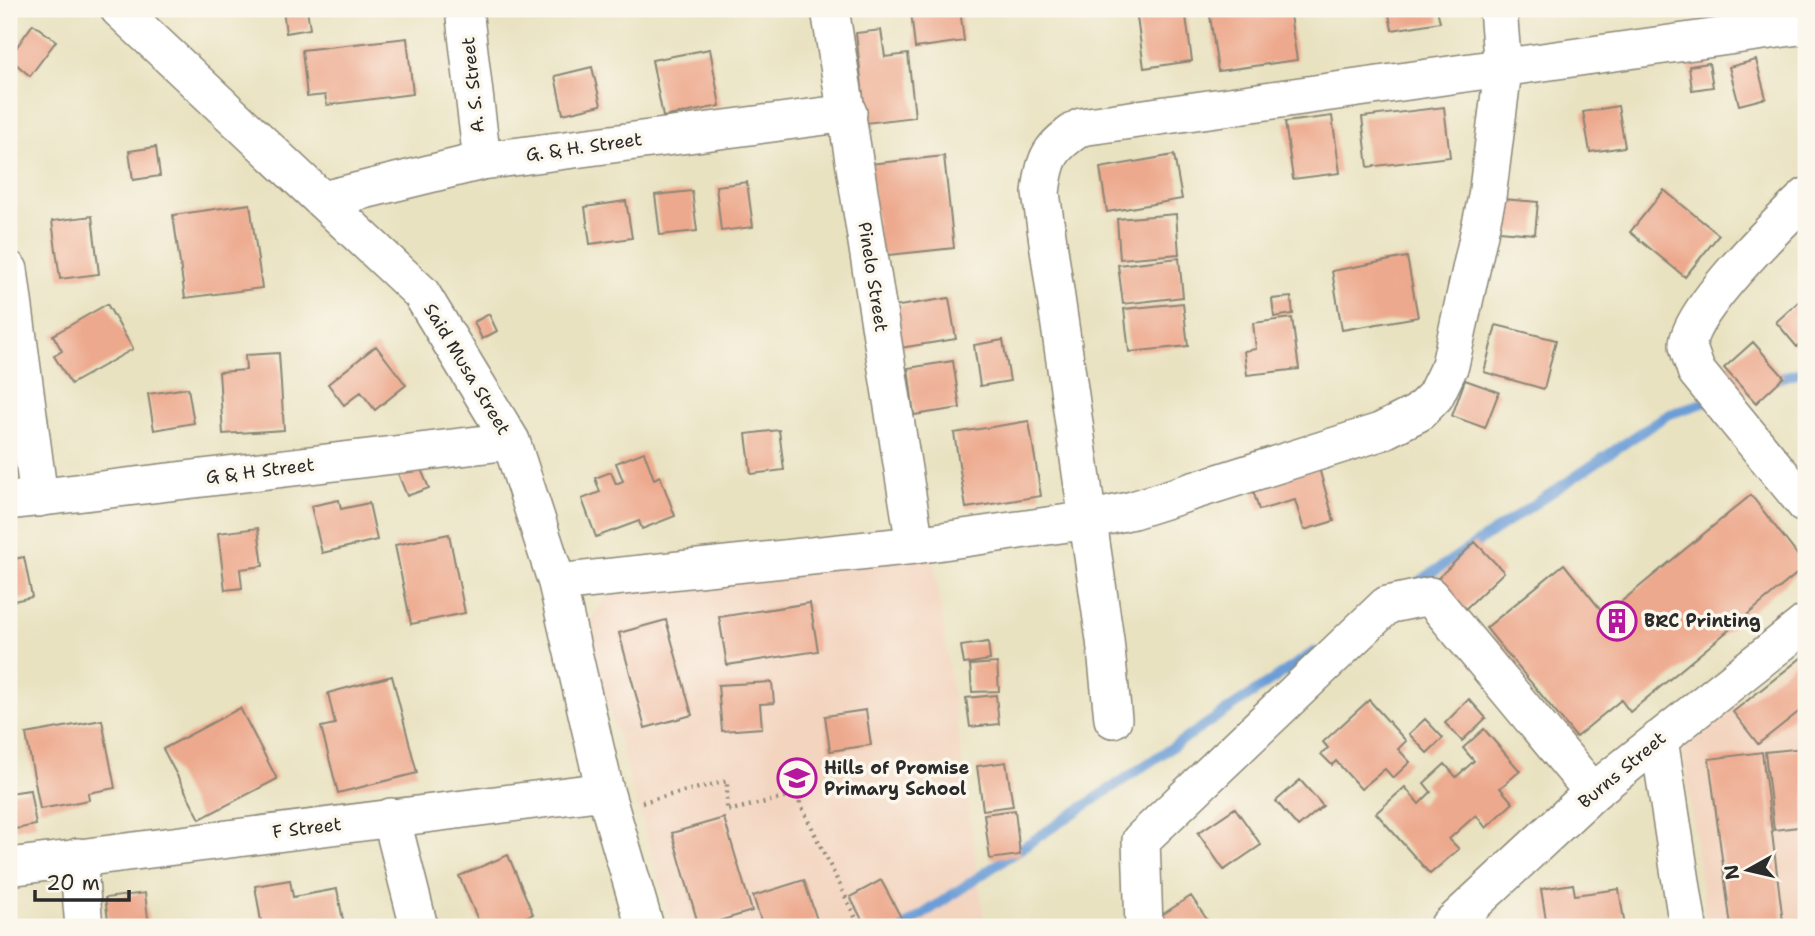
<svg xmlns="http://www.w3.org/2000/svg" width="1815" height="936" font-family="'Shantell Sans',sans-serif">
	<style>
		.built { fill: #f3d4bf }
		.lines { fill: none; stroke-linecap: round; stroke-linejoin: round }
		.stream { stroke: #6c9dd6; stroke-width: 10 }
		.building { fill: #eda98d }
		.street-casing { stroke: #8a8676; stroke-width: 40 }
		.path { stroke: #8a8676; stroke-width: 4.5; stroke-dasharray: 2 5; stroke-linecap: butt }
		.street { stroke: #fff; stroke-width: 37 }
		.labels { text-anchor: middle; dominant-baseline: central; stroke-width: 7; stroke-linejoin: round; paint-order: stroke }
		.street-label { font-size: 18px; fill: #2b2b2b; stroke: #fbf7ec }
		.poi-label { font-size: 18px; font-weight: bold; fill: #2b2b2b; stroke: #fbf7ec; text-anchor: start }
	</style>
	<rect width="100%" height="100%" fill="#fbf7ec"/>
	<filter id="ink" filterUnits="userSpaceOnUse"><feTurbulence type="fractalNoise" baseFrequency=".0143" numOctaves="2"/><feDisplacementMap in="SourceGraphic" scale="14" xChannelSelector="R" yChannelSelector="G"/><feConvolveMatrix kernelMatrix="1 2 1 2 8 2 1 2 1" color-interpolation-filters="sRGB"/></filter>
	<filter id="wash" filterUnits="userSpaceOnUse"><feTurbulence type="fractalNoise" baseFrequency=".00686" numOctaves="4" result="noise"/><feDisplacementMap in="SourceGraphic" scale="28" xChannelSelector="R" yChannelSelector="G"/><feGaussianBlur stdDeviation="1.57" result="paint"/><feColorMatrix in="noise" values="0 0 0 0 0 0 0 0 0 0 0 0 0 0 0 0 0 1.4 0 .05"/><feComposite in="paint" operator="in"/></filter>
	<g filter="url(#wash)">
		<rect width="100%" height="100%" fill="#e9e2c1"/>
		<path class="built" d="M933,553l52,374h-312l-87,-299 23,-35z
			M1806,646v281h-99l-24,-178z"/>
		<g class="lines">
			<path class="stream" d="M1773,380l33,-10
				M1414,585l253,-170 42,-14
				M904,927l410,-275"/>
		</g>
		<g id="blocks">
			<path class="building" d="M283,9h24l3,20 -24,4z
				M925,9h35l4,32 -49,7 -4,-37z
				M1185,9l7,52 -48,7 -8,-58z
				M1209,9h54l1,4 25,-4 8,51 -79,11z
				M1388,9h49l3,13 -48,8z
				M33,24l23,17 -26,35 -21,-18z
				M881,30l4,27 23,-3 7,63 -49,6 -10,-90z
				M407,38l6,56 -86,11 -2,-10 -18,2 -5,-47z
				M710,49l10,57 -57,11 -11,-57z
				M1756,60l10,38 -27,7 -10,-38z
				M1709,63l4,24 -21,3 -3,-24z
				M592,67l9,38 -38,9 -8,-38z
				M1618,106l7,41 -35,5 -7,-40z
				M1444,107l6,50 -82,10 -6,-50z
				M1332,116l8,57 -47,6 -8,-57z
				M156,147l4,29 -27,4 -4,-29z
				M1174,155l8,44 -75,13 -7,-44z
				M944,156l10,92 -74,8 -10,-92z
				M747,182l6,45 -32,4 -5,-45z
				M1664,190l55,45 -34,42 -55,-45z
				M692,191l5,40 -37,4 -5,-40z
				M1503,199l35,3 -3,32 -36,-3z
				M626,201l6,37 -42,6 -5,-37z
				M250,204l12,84 -77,10 -12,-83z
				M1176,214l3,40 -59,5 -3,-40z
				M92,216l7,58 -39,5 -8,-58z
				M1407,257l11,60 -76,13 -10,-59z
				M1179,258l4,39 -60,7 -5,-39z
				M1806,295v44l-9,8 -21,-25z
				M1291,297l2,17 -19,3 -2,-18z
				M949,298l7,41 -56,9 -7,-41z
				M1183,303l5,43 -59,6 -5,-43z
				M107,304l26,45 -62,35 -17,-28 8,-5 -9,-16z
				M489,314l8,17 -15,8 -8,-17z
				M1292,318l7,51 -52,6 -3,-24 12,-2 -3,-26z
				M1496,325l60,15 -12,49 -60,-17z
				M1003,340l7,41 -30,5 -6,-41z
				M1753,342l31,35 -28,26 -32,-35z
				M376,346l30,39 -31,25 -14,-18 -17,13 -16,-21z
				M279,353l5,77 -61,4 -4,-62 27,-2 -1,-15z
				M953,361l7,47 -46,7 -6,-47z
				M1465,380l34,12 -14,36 -33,-12z
				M188,388l6,35 -40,7 -6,-36z
				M1029,421l12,75 -75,12 -12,-75z
				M779,430l5,40 -33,4 -5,-40z
				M644,452l10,27 6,-3 15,40 -33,13 -3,-8 -43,16 -14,-38 18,-7 -5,-14 16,-6 5,12 7,-3 -7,-18z
				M418,462l11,26 -22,8 -10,-25z
				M1319,468l15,53 -30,9 -9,-30 -36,10 -7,-23z
				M1751,495l55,71 -176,146 -9,-12 -45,37 -90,-109 78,-64 41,51z
				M339,500l2,9 28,-6 8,37 -55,13 -11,-47z
				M258,528l5,38 -23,3 2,19 -17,2 -7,-57z
				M449,534l16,79 -54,11 -16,-79z
				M1475,542l29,30 -43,41 -28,-30z
				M24,557l8,40 -23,5v-42z
				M810,603l8,48 -91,14 -8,-48z
				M666,620l26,95 -47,13 -26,-95z
				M988,642l2,18 -26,4 -3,-18z
				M1806,654v52l-48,38 -25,-32z
				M997,663l2,28 -27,1 -2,-27z
				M392,676l25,97 -79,20 -17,-66 14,-3 -7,-31z
				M772,682l2,21 -14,1 2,24 -40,3 -4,-46z
				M996,695l3,29 -29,3 -4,-29z
				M1469,699l17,19 -24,23 -17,-18z
				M1369,700l37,41 -8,8 12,13 -17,16 -8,-9 -24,20 -25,-28 -4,4 -11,-11 7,-6 -5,-6z
				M240,708l37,71 -77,40 -37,-70z
				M866,710l5,35 -41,6 -5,-35z
				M1425,719l18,19 -16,15 -18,-19z
				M102,720l13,68 -27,5 1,7 -49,9 -14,-75z
				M1484,729l36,42 -20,17 13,15 -27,25 -10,-13 -27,24 10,10 -29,25 -54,-61 29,-26 14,17 12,-12 -7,-9 21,-19 11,13 18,-16 -11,-13z
				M1804,748l2,78 -32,4 -9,-78z
				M1762,752l21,170 23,-3v8h-75l-22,-168z
				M1006,762l7,44 -30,4 -6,-44z
				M1300,780l23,26 -25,21 -22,-26z
				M30,790l6,35 -21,4 -6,-36z
				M1235,808l26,37 -37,25 -26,-37z
				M1015,810l5,45 -30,4 -6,-45z
				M724,818l28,93 -53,16 -27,-94z
				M508,855l25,59 -30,13h-22l-22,-51z
				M290,880l3,17 44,-8 6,31 -14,2v5h-67l-7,-41z
				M804,880l13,40 -22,7h-32l-10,-31z
				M881,880l23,43 -8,4h-30l-16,-30z
				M1573,884l2,11 44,-6 6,38h-51l-1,-5 -26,4 -6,-37z
				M145,893l4,34h-40l-4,-29z
				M1191,896l21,31h-53l-5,-7z"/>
		</g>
	</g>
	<g filter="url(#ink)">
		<use href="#blocks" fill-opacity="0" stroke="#8a8676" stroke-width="2"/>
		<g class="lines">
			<g class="street-casing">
				<path id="street" d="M119,9l302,284 90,148 46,142 48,208 40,136
					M464,9l18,152
					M830,9l85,536
					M1806,197c-25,24 -119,116 -118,148 1,8 6,18 8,26l110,134
					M323,200l159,-39 366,-48
					M9,270l30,228
					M9,501l502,-60
					M557,583l358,-38 174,-25 44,-10 247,-78 38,-19 17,-17 15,-31 37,-168 16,-127 -5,-61
					M1113,719l-8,-79 -64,-447c4,-36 9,-46 40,-66l725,-102
					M1659,739l29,188
					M391,817l28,110
					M78,857l6,70
					M9,867l596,-76
					M1144,927l-3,-87 246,-235 43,-9 163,196
					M1448,927l145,-135 213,-169"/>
			</g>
			<path class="path" d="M642,802l85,-21v30l69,-16 64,132"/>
			<use href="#street" class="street"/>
		</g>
	</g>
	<defs>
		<g id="building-ring" transform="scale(2.0125)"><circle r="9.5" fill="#fbf7ec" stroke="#b5179e" stroke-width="1.5"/><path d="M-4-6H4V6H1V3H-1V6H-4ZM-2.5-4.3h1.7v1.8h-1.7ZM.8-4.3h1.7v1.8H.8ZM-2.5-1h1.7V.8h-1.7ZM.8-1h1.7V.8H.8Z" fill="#b5179e"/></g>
		<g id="school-ring" transform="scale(2.0125)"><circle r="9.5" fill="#fbf7ec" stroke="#b5179e" stroke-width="1.5"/><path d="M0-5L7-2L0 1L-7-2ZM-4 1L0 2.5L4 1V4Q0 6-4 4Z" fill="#b5179e"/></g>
	</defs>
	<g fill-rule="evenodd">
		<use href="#building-ring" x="1617" y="621"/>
		<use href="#school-ring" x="797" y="778"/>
	</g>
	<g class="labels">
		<g class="street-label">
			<text transform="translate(473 85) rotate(-96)">A. S. Street</text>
			<text transform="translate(584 147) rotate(-8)">G. &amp; H. Street</text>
			<text transform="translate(873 277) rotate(81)">Pinelo Street</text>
			<text transform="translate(467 369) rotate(59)">Said Musa Street</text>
			<text transform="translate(260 471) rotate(-7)">G &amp; H Street</text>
			<text transform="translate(1622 770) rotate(-40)">Burns Street</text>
			<text transform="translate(307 828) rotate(-7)">F Street</text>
		</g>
		<g class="poi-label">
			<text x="1644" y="621">BRC Printing</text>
			<text x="824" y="768">Hills of Promise<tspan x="824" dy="21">Primary School</tspan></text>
		</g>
	</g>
	<rect width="1815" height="936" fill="none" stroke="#fbf7ec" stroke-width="35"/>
	<g transform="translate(1748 870) rotate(262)" stroke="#fbf7ec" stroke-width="5" paint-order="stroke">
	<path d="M0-5L12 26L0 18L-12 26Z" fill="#2b2b2b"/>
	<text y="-10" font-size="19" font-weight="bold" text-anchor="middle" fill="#2b2b2b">N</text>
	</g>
	<path d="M35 890v10h94v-10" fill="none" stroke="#2b2b2b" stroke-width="3.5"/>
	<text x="46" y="890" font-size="21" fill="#2b2b2b" stroke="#fbf7ec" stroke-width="5" paint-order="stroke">20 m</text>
</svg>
